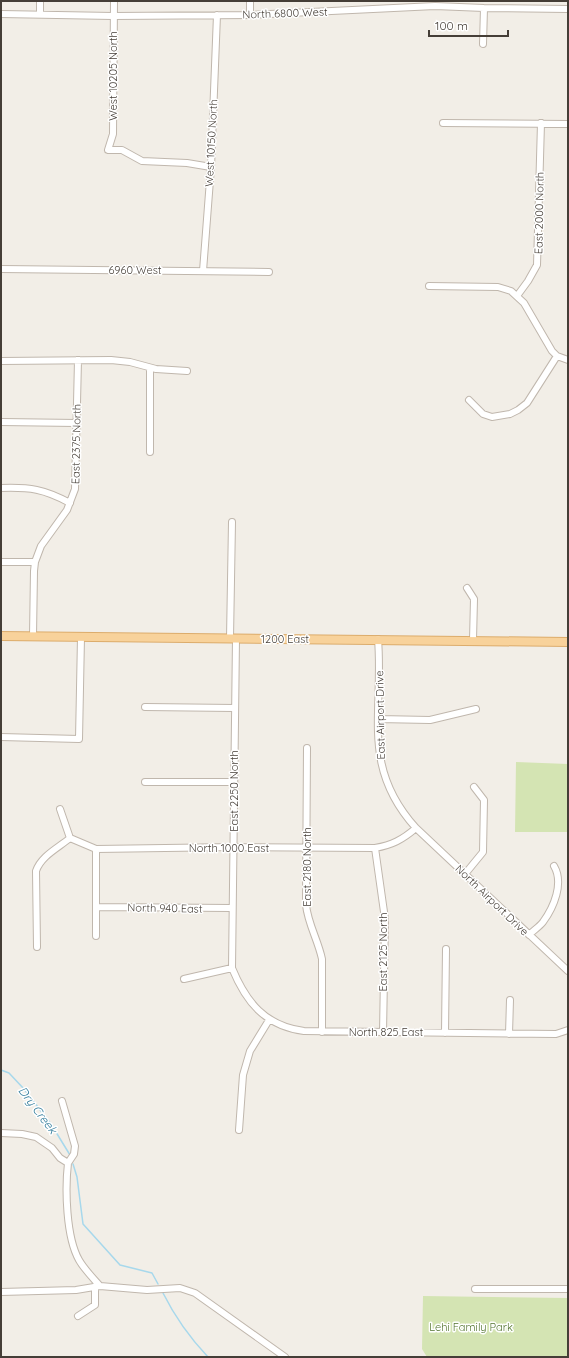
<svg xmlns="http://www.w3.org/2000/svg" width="569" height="1358" font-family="Quicksand,sans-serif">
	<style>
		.green { fill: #d4e4b3 }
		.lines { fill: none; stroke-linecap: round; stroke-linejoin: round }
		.stream { stroke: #a7d8ec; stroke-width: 1.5 }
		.minor-casing { stroke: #c0b7ad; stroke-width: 8 }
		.major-casing { stroke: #dcac6c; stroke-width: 10 }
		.minor { stroke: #fff; stroke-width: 6 }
		.major { stroke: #f8d29b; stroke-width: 8 }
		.labels { text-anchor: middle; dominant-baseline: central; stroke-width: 3; stroke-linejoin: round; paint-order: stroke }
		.street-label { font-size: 11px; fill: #453e37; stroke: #fff }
		.park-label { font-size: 11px; fill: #51732d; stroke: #fff }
		.water-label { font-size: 12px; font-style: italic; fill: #327c9b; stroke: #fff }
	</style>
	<rect width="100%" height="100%" fill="#f2eee7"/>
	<path class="green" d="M516,762l52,2v68h-53z
		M423,1296l145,2v59h-141l-5,-8z"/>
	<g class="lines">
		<path class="stream" d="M1,1070l8,3 15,16 27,35 19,31
			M73,1164l4,13 6,47 37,41 32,8 6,11
			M163,1293c12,24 27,45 45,64"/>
		<g class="minor-casing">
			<path id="minor" d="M40,1v13
				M114,1l-1,133 -5,16h14l20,11 45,2 24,4
				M1,14l112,2 137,-1 185,-9 49,2 84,1
				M250,15v-14
				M483,44l1,-36
				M443,123l125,1
				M1,269l268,3
				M203,271l8,-104 6,-152
				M429,286l69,1 13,4 13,12 28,48 5,5 11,4
				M517,296l11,-15 9,-16 4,-142
				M1,361l110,-1 19,2 26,7 31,2
				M469,400l14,14 9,3 18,-3 8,-4 9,-7 30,-47
				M1,422l76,1
				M150,452v-84
				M1,488c29,-1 43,1 69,15
				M1,562h34
				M467,588l7,11 -1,41
				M33,636l1,-65 1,-9 6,-16 26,-36 8,-21 3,-129
				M230,638l2,-116
				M236,638l-4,330c14,34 33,58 72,63l252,3 12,-4
				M378,639c6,74 -18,127 38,189l152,143
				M145,707l90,1
				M378,719l52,1 46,-11
				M1,737l78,2 2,-102
				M307,748l-1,157c2,19 12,35 16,54v73
				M145,782h89
				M60,809l10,29 26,11 138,-2 141,1c17,-3 27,-8 41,-20
				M375,848l10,71 -2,114
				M96,849v87
				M465,874l18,-22 1,-52 -10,-13
				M97,907l135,1
				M529,935c5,-5 10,-8 14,-13 11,-15 21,-39 11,-56
				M37,947l-1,-76c5,-15 22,-23 34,-33
				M184,979l48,-11
				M445,1033l1,-84
				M509,1034l1,-34
				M62,1101l13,45 -1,8 -6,9
				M239,1130l4,-55 7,-24 19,-31
				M1,1133l21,1 14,3 16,11 8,10 8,5c-3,26 -2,74 11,97 5,9 14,18 21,26
				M475,1289h93
				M1,1292l75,-2 24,-4 47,4 33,-2 15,5 90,64
				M78,1316l17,-11v-19"/>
		</g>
		<g class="major-casing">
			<path id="major" d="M1,636l567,6"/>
		</g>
		<use href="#minor" class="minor"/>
		<use href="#major" class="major"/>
	</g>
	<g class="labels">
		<g class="street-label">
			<text transform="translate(285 13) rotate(-2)">North 6800 West</text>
			<text transform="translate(113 76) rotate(-90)">West 10205 North</text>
			<text transform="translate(211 143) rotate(-87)">West 10150 North</text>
			<text transform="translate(539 213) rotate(-89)">East 2000 North</text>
			<text x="135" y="270">6960 West</text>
			<text transform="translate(76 444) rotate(-89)">East 2375 North</text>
			<text x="285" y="639">1200 East</text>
			<text transform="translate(380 715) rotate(-91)">East Airport Drive</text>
			<text transform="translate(234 791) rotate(-90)">East 2250 North</text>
			<text x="229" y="848">North 1000 East</text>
			<text transform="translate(307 867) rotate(-90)">East 2180 North</text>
			<text transform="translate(492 900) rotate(44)">North Airport Drive</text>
			<text transform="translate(165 908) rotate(1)">North 940 East</text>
			<text transform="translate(383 952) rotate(-90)">East 2125 North</text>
			<text x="386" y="1032">North 825 East</text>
		</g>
		<g class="park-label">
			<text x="471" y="1327">Lehi Family Park</text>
		</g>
		<g class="water-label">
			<text transform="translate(38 1110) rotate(53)">Dry Creek</text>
		</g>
	</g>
	<rect width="569" height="1358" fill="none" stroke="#453e37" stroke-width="4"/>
	<path d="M429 30v6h79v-6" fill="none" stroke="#453e37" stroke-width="2"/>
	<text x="435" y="30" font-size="12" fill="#453e37" stroke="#ffffff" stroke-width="3" paint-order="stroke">100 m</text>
</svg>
